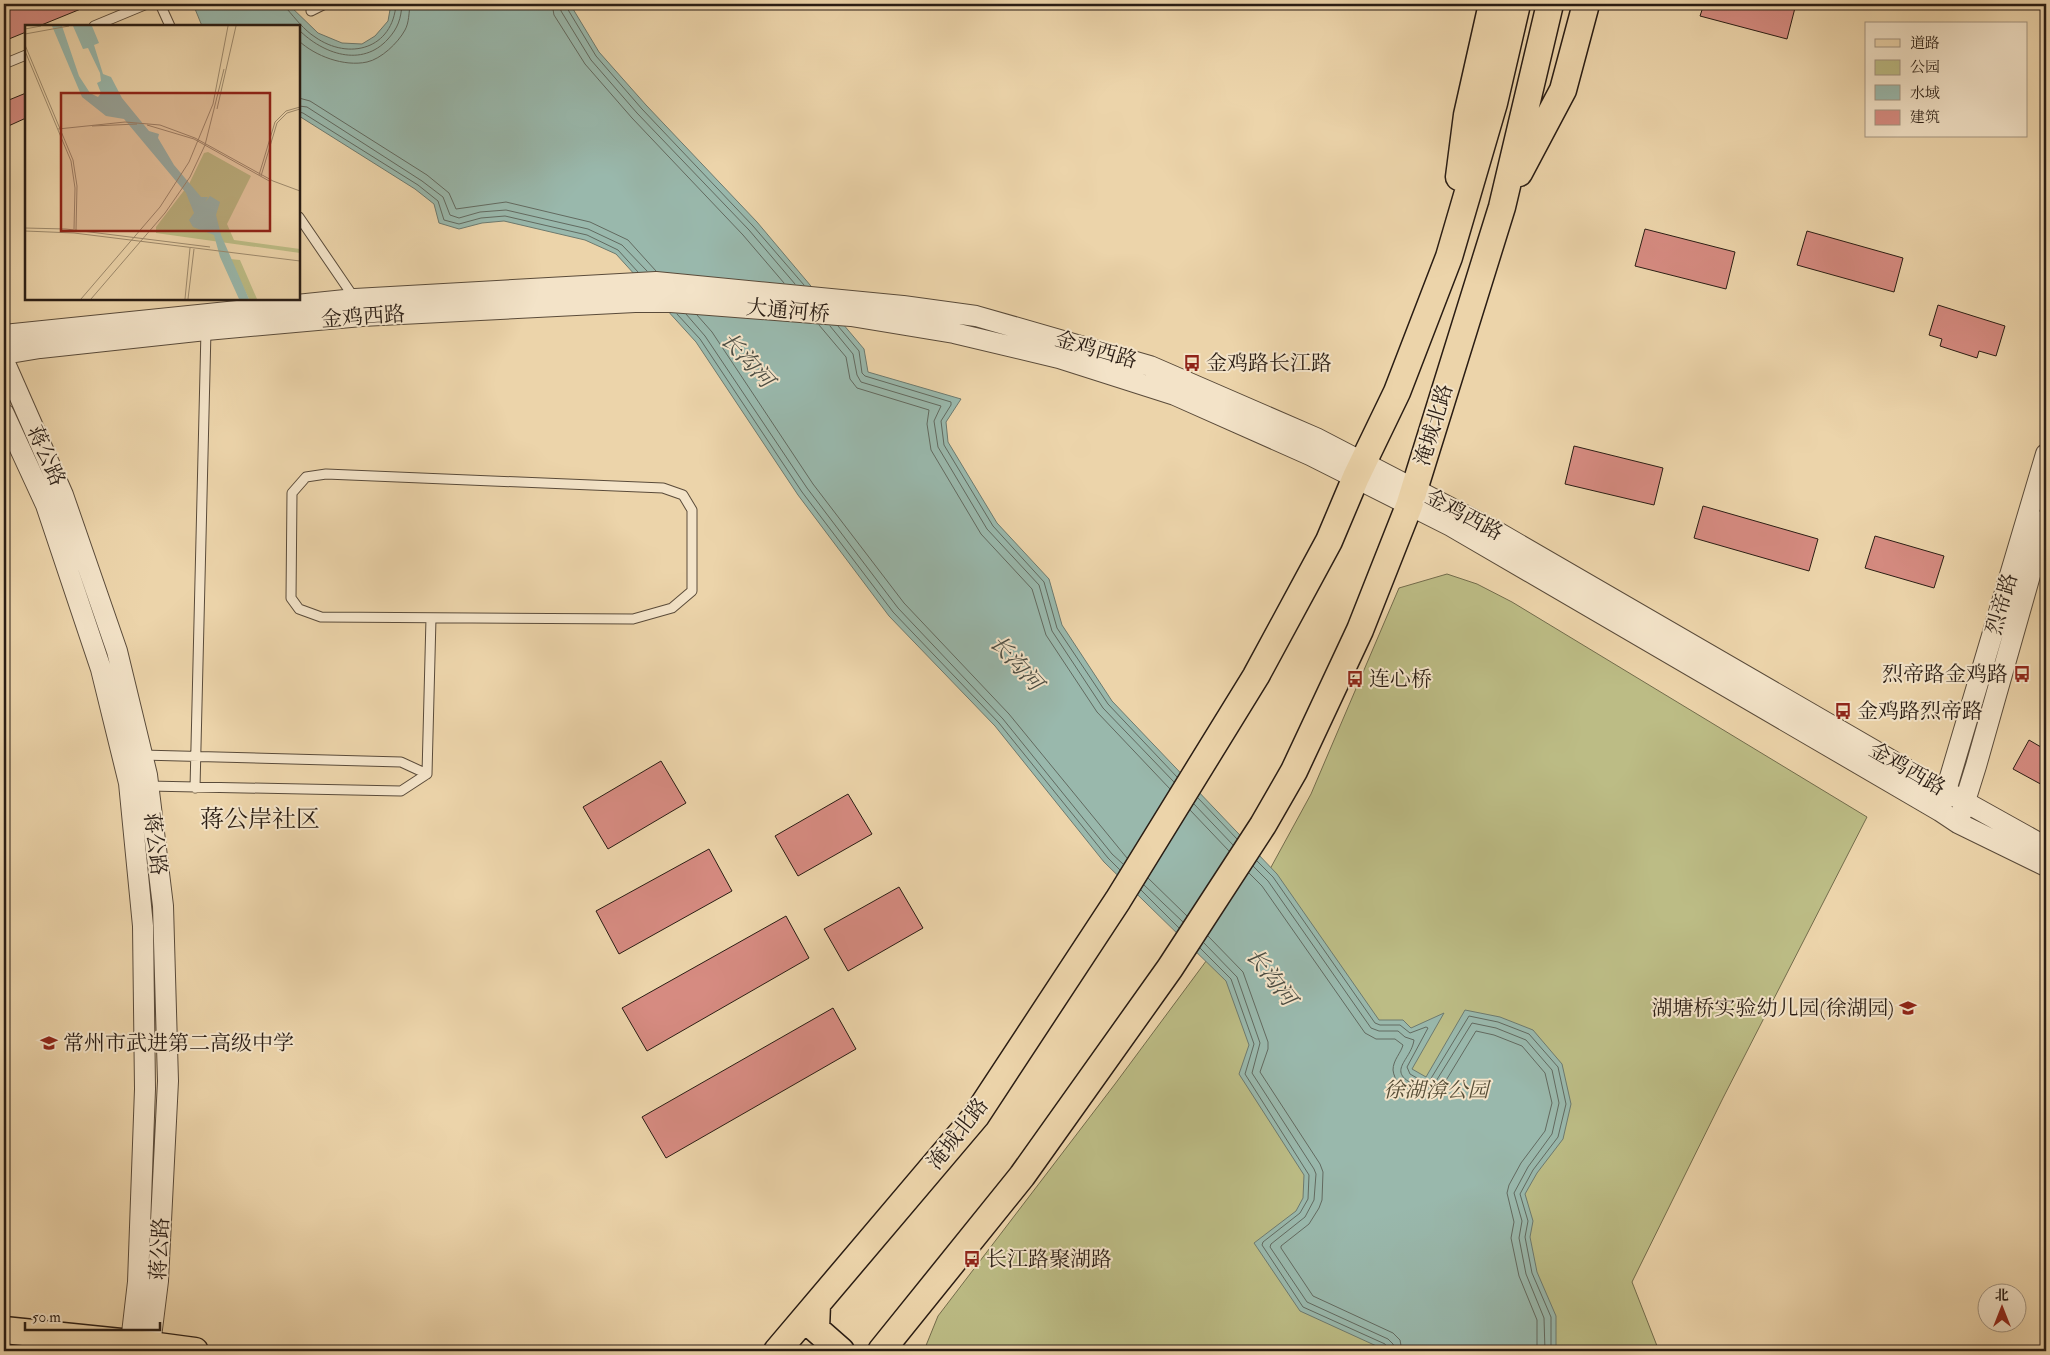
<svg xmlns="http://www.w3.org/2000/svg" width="2050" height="1355" font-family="'IM FELL Double Pica','Noto Serif SC',serif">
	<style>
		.green { fill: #bcbc85; stroke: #736c4c }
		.water { fill: #99b8ac; stroke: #6d7a6f }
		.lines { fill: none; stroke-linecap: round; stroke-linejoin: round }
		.shore { stroke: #626a60; stroke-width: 1 }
		.building { fill: #d68b81; stroke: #2a1d14 }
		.service-casing { stroke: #5a4b3a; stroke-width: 11 }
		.tertiary-casing { stroke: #5a4b3a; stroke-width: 22 }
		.primary-casing { stroke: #2a1d14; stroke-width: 29 }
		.service { stroke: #f3e3c8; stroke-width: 9 }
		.tertiary { stroke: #f3e3c8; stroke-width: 20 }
		.primary { stroke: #ecd4aa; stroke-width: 26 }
		.labels { text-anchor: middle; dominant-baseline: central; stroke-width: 4; stroke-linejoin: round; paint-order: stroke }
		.street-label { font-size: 21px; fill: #2a1d14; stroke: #f3e3c8 }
		.poi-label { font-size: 21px; fill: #2a1d14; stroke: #f3e3c8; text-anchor: start }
		.park-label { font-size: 21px; font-style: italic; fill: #564d36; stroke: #f3e3c8 }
		.water-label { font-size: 22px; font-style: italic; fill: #4b4c42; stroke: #f3e3c8 }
		.quarter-label { font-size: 24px; fill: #2a1d14; stroke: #f3e3c8 }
		.inset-road { fill: none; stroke: #9e8b6e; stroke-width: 1 }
		.view { fill: #8f2418; fill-opacity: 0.15; stroke: #8f2418; stroke-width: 2.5 }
		.inset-edge { fill: none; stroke: #2a1d14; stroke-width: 2.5 }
	</style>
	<rect width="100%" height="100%" fill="#ecd4aa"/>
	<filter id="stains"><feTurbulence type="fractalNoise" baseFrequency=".004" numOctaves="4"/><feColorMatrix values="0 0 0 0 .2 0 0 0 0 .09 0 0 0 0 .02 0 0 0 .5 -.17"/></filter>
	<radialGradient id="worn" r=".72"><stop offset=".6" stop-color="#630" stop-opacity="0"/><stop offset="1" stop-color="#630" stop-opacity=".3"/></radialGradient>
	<path class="green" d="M1447,574l30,10 35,18 355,215 -144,281 -91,184 27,69h-733l-1,-3 13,-32 177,-232 143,-193 53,-97 88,-206z"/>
	<path class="water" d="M193,4h95l30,29 24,10 20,1 13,-8 13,-15 3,-17h179l29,48 47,53 111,117 107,127 4,23 93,27 -15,23 2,20 49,81 52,56 13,46 50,76 165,173 102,146h24l8,8 33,-15 -32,56 14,8 39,-67 35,7 33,13 29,34 9,40 -8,35 -26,34 -12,21 8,27 -3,16 7,35 19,44v35h-163l-10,-2 -83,-38 -46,-68 42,-32 7,-13 1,-23 -65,-101 10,-29 -23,-64 -122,-119 -109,-136 -106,-110 -91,-121 -102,-153 -80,-88 -31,-14 -81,-19 -22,2 -23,6 -20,-6 -5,-19 -19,-15 -116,-73v-90h-97z"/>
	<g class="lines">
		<path class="shore" d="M285,4l2,5c8,9 17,21 28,28 34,24 78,12 81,-33
			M552,4l2,11 31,49 47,54 111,117 41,48
			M560,4l1,7 30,49 46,53 112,117 46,54
			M566,4l1,4 29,48 46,53 111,117 51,59
			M299,30c24,24 63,38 89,9 10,-11 13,-20 14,-35
			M299,41c16,15 45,26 68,21 14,-3 31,-19 38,-32 4,-7 4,-18 5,-26
			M299,98l11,3 117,74 22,18 7,16 50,-7 84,20 38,18 28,31
			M299,106l8,1 115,74 21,16 7,18 9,3 21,-6 26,-2 82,19 34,16 25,26
			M299,112l4,1 115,72 20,16 6,19 15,4 22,-6 24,-2 82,19 31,15 20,22
			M677,314l23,25 102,153 91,120 106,111 109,135 12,12
			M686,314l19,22 102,152 91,120 105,111 109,135 11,10
			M697,315l15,17 101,152 91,119 105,111 118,144
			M819,325l27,32 4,22 7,9 72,22 -2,14 4,26 50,84 51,55 14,46 51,77 73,77
			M830,326l23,28 4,21 4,7 80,24 -7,15 4,26 49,82 52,56 13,46 51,77 71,74
			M838,326l21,25 3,22 3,3 86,26v3l-10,16 3,24 49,81 51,56 13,46 51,76 69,73
			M1198,798l39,41
			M1194,804l39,41
			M1190,810l39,41
			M1257,861l16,16 102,146 5,2h20l10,8 16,-6 2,1 -21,39 3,7 14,8 6,-2 39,-64 29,6 31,12 29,33 8,37 -8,33 -25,33 -13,24 8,27 -3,16 7,36 19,44v34
			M1253,866l15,15 103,147 8,3h19l7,6 9,3c-3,22 -33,33 9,48l10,-2 39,-63 24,5 30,12 26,30 7,33 -7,31 -24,33 -14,26 8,28 -3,17 7,36 18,44 1,33
			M1249,873l13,13 103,147 11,6h19l8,6c-2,8 -10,15 -10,25 2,21 35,34 49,17l34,-56 18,4 28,11 23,27 7,30 -7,28 -24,32 -12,22 -2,8 7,29 -3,16 8,38 18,44v31
			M1148,878l39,38
			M1144,885l39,37
			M1141,890l38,38
			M1208,936l35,36 25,70v7l-8,23 60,92 3,8 -1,28 -3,8 -10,16 -28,22v2l32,48 80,37 7,7 2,11
			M1204,943l33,34 23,66 -8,30 62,96 2,5 -2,26 -9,17 -34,27 -1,3 37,55 81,37 5,5 2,7
			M1200,948l31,31 23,65 -9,30 64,101 -1,24 -8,14 -37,29 -1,3 41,62 82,37 4,7"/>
	</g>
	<path class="building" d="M4,4h89l-54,22h-13v6l-22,9z
		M1704,4h92l-9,35 -87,-23z
		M26,93v25l-22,10v-26z
		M1645,229l90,23 -9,37 -91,-23z
		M1807,231l96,27 -9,34 -97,-27z
		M1938,305l67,21 -9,30 -17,-5 -2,7 -37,-12 2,-7 -13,-4z
		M1574,446l89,22 -9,37 -89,-21z
		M1703,506l115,33 -9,32 -115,-33z
		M1875,536l69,20 -10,32 -69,-20z
		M2029,740l17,10v37l-33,-18z
		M661,761l25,42 -78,46 -25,-42z
		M848,794l24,40 -74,42 -23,-40z
		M709,849l23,42 -113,63 -23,-43z
		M899,887l24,41 -75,43 -24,-42z
		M786,916l23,42 -162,93 -25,-43z
		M833,1008l23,41 -190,109 -24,-41z"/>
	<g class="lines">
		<g class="service-casing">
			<path id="service" d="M160,4l10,22
				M311,11l14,-7
				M94,26l53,-22
				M4,64l22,-9
				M299,217l56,82
				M326,474l337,14 20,7 9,15v81l-20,17 -39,11 -312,-2 -22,-8 -8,-11 1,-105 14,-16z
				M142,755l259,7 26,12 -26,17 -253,-5 -22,-14z
				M427,774l4,-156
				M195,788l11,-458"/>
		</g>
		<g class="tertiary-casing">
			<path id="tertiary" d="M4,335l351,-36 301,-17 247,24 73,10 174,50 166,72 183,95 416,241 131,73
				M4,354l36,-6 166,-18 156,-14 273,-14h36l180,14 103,17 105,25 116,37 135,60 141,71 489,285 18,12 88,43
				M4,361l59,134 54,156 30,124 16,131 5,175 -10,200 -8,64 -3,6
				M4,414l42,91 55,164 28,114 14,143 2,163 -7,193 -7,60 1,9
				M1942,804l104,-350
				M1961,814l15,-48 70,-247"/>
		</g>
		<g class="primary-casing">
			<path id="primary" d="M1519,173l44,-83 23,-86
				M1459,177l8,-62 25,-111
				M817,1304l-1,25 25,22
				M4,1330l146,15 45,6
				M777,1351l199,-235 142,-216 138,-224 73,-135 27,-64 41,-85 52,-135 45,-154 23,-99
				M881,1351l141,-175 148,-208 93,-143 31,-54 66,-141 49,-124 93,-299 48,-203"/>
		</g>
		<use href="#service" class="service"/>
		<use href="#tertiary" class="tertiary"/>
		<use href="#primary" class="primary"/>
	</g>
	<defs>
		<g id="bus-bare" transform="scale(1.35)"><path d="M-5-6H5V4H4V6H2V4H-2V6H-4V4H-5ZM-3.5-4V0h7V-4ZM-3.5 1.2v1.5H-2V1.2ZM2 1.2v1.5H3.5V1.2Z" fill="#8f2418" stroke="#f3e3c8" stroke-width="2.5" paint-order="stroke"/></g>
		<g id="school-bare" transform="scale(1.35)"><path d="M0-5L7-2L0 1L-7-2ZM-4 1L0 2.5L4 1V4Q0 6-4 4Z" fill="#8f2418" stroke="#f3e3c8" stroke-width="2.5" paint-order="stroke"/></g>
	</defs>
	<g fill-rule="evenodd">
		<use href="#bus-bare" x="1192" y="363"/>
		<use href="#bus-bare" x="2022" y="674"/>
		<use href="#bus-bare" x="1355" y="679"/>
		<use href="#bus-bare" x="1843" y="711"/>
		<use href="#school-bare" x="1908" y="1008"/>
		<use href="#school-bare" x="49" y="1043"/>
		<use href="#bus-bare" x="972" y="1259"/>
	</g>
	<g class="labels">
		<g class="street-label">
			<text transform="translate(788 311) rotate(5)">大通河桥</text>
			<text transform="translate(363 317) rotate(-4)">金鸡西路</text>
			<text transform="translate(1096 350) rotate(16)">金鸡西路</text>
			<text transform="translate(1434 425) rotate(-73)">淹城北路</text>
			<text transform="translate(46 456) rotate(66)">蒋公路</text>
			<text transform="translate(1464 515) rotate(28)">金鸡西路</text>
			<text transform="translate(2002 604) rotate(-74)">烈帝路</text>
			<text transform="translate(1907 769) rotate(30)">金鸡西路</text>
			<text transform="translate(155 844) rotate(83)">蒋公路</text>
			<text transform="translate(958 1134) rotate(-52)">淹城北路</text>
			<text transform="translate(160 1249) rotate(-87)">蒋公路</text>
		</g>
		<g class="poi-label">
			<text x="1206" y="363">金鸡路长江路</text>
			<text x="2008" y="674" text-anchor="end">烈帝路金鸡路</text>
			<text x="1369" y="679">连心桥</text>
			<text x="1857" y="711">金鸡路烈帝路</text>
			<text x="1894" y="1008" text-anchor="end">湖塘桥实验幼儿园(徐湖园)</text>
			<text x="63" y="1043">常州市武进第二高级中学</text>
			<text x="986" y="1259">长江路聚湖路</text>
		</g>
		<g class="park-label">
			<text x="1436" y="1090">徐湖渰公园</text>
		</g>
		<g class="water-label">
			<text transform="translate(747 360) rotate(48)">长沟河</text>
			<text transform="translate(1016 663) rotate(48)">长沟河</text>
			<text transform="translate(1271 977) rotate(52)">长沟河</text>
		</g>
		<g class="quarter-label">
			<text x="260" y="819">蒋公岸社区</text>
		</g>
	</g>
	<g transform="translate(25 25)">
		<rect width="275" height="275" fill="#ecd4aa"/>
		<path d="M183,127l43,24 -24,48 7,16 66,9v4l-144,-20v-6l33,-43 15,-31zM205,234l10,1 17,39h-8z" fill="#bcbc85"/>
		<path d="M27,1h10l17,50 11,17 8,4 3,-4 -4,-10 4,-2 -1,-8 -12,-25 -5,1 -10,-23h19l7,17 -5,2 9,29 8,3 11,21 27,33 10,3 -1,4 16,27 27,32h7l-3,5 5,-6 10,6 -4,13 5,20 28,64h-10l-19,-42 -6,-22 -21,-8 -4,-7 5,-7 -8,-20 -62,-74 -18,-3 -24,-19z" fill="#99b8ac"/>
		<path class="inset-road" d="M0,4l16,-3M0,9l44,-8M0,20l48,115 4,26 -1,44M0,26l46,110 4,27 -1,41M192,84l19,-83M122,100l47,14 77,43M67,101l45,-2M33,104l67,-7 35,3 35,13 78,43 27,10M234,150l16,-53 11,-11 14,-4M236,151l16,-53 10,-10 13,-4M0,203l41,1 144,18M0,206l49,2 226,28M56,274l79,-92 29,-45 24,-58 15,-78M66,274l74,-86 25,-36 15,-32 19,-76M160,274l5,-51M163,274l6,-50"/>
		<path class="view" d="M36,68h209v138h-209z"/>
		<rect width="275" height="275" class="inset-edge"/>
	</g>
	<rect width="2050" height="1355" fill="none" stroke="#ecd4aa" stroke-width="20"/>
	<rect x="5" y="5" width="2040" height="1345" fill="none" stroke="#2a1d14" stroke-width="2.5"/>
	<rect x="10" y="10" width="2030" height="1335" fill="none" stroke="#2a1d14"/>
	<rect x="1865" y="22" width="162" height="115" fill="#f3e3c8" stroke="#a39480"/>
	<rect x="1875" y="39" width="25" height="8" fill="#ecd4aa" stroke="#a39480"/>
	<text x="1910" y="48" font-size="15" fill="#2a1d14">道路</text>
	<rect x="1875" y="60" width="25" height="15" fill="#bcbc85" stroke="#a39480"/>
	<text x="1910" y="72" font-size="15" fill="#2a1d14">公园</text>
	<rect x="1875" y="85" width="25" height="15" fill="#99b8ac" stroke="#a39480"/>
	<text x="1910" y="98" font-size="15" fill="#2a1d14">水域</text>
	<rect x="1875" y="110" width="25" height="15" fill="#d68b81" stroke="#a39480"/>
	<text x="1910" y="122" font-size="15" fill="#2a1d14">建筑</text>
	<g transform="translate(2002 1308)"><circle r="24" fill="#f3e3c8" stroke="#a39480"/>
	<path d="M0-4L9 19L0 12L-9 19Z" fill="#8f2418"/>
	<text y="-8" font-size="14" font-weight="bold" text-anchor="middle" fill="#2a1d14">北</text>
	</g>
	<path d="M25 1322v8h135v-8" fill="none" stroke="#2a1d14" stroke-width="2.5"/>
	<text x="32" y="1322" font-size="15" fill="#2a1d14" stroke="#f3e3c8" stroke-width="4" paint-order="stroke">50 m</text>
	<rect width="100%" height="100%" filter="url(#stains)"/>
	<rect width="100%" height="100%" fill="url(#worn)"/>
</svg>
